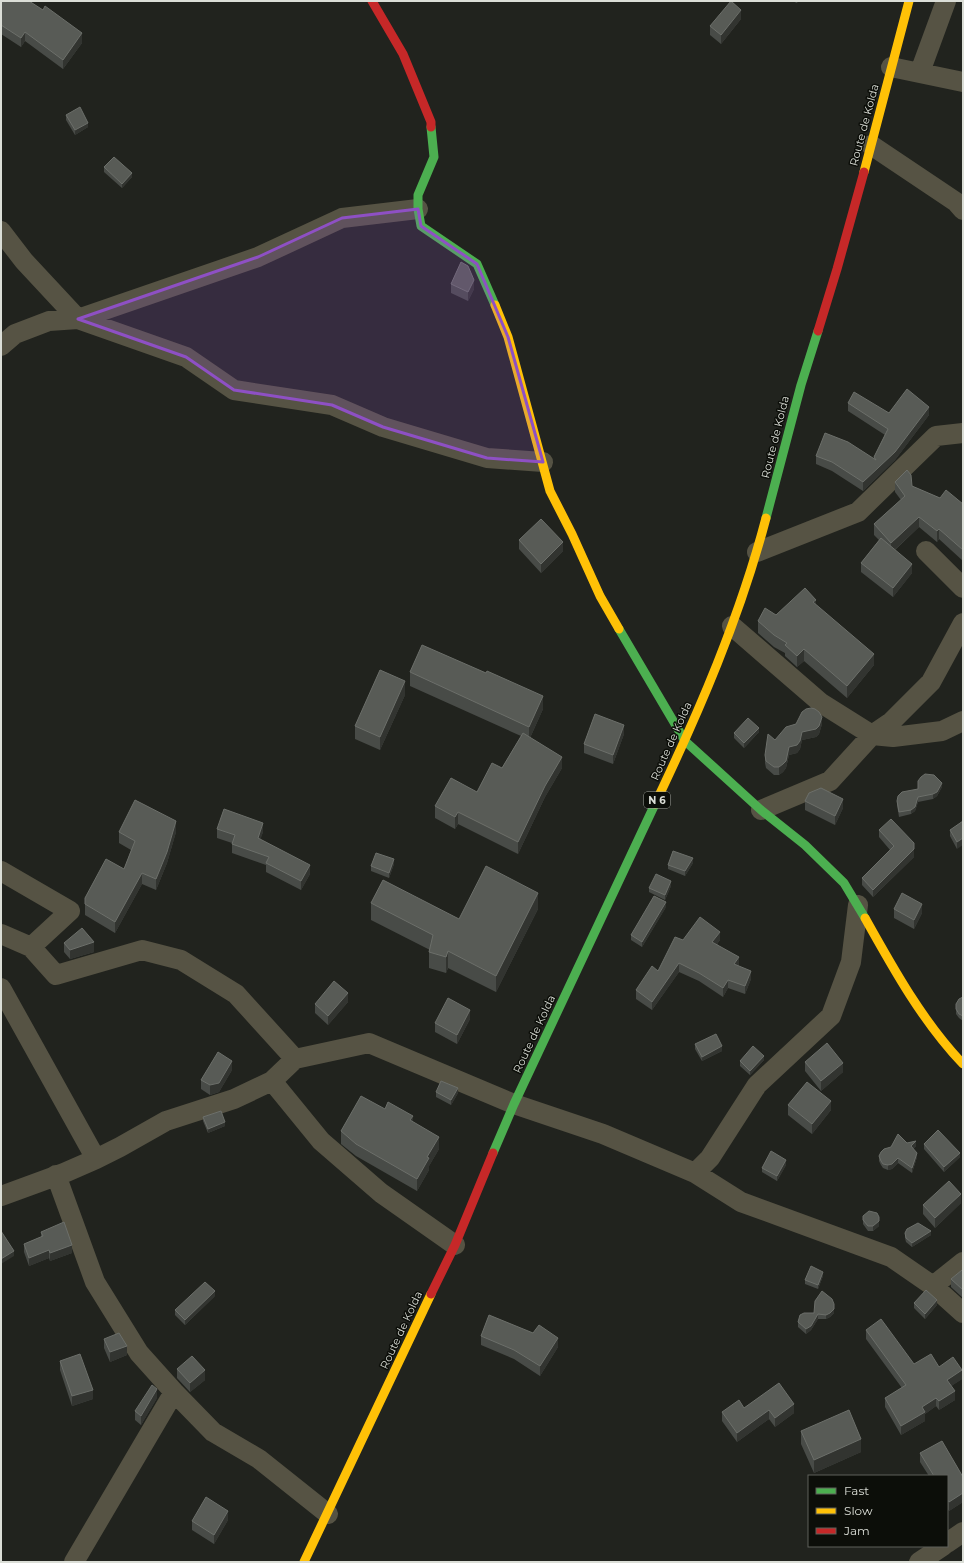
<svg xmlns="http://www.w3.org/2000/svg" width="964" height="1563" font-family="Montserrat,sans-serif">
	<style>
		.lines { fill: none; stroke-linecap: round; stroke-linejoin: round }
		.street { stroke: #565344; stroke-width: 20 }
		.fast { stroke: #4caf50; stroke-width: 9 }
		.slow { stroke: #ffc107; stroke-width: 9 }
		.jam { stroke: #c62828; stroke-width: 9 }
		.wall { fill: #484b47 }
		.shaded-wall { fill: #323430 }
		.building { fill: #585b56; stroke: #6c6f6a }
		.marked { fill: #8e50c4; fill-opacity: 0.2; stroke: #8e50c4; stroke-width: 3; stroke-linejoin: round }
		.labels { text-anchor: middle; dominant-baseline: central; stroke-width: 3; stroke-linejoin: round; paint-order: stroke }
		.shield { fill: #0c0e09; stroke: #9da099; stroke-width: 1 }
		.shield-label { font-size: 10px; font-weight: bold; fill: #dbded7 }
		.street-label { font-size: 11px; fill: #dbded7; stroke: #0c0e09 }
	</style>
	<rect width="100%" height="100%" fill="#21231e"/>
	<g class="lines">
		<path class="street" d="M891,67l72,15
			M920,72l26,-71
			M871,145l85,57 7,8
			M1,231l23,30 54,58 108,38 48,33 98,15 51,22 104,31 56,4
			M1,346l14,-12 34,-13 29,-2 180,-62 84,-39 76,-9
			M926,551l37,37
			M757,552l101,-40 78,-76 27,-3
			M732,626l89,77 51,32 21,2 49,-6 21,-10
			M761,810l69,-29 42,-46 19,-13 40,-40 32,-59
			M1,871l69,40 -39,36 25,28 86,-25 39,10 55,34 59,65
			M1,934l30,13
			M1,988l95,171
			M272,1081l49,60 60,52 74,52
			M695,1173l15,-15 47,-73 74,-69 20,-54 7,-57
			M56,1175l39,107 44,71 35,39 39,40 46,27 69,55
			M1,1196l63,-23 32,-14 24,-12 46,-26 68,-22 38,-18 23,-22 74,-16 145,61 89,30 92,39 46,29 150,55 42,29 30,27
			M933,1286l30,-24
			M947,1543l16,-11
			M74,1562l100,-170
			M919,1562l24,-16"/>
		<path class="fast" d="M431,127l3,30 -16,38v14l3,17 56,38 18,41
			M766,518l35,-133 17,-54
			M619,629l66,112 76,69 44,35 39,38 21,35
			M493,1153l21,-49 141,-300"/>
		<path class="slow" d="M864,172l45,-171
			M495,305l13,32 42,154 22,43 28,62 19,33
			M655,804c44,-92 85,-187 111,-286
			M865,918c29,52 58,104 98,146
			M304,1562l127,-268"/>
		<path class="jam" d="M372,1l31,53 28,68v5
			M818,331l19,-62 27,-97
			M431,1294l24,-49 38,-92"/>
	</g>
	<path class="wall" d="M792,1h6l-1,2z
		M1,2l81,41 -19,26 -38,-28 -4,6 -20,-13z
		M741,19l-20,25 -11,-9v-9z
		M66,115l22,12 -13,8 -9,-15z
		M104,167l28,10 -10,11 -18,-16z
		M451,284l23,5 -6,12 -17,-8z
		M848,403l41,10 40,2 -34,45 -32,31 -31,-20 -16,-7v-8l58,2v-1l11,-22 -37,-24z
		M895,482l17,4 28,12 23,6v57l-24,-22 -2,3 -18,-15 -24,23 17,23 -19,24 -32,-25v-9l18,-23 -5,-5v-11l27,-24 -6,-8z
		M519,540l44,11 -22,22 -22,-24z
		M816,605l58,60 -27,33 -43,-37 -7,6 -12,-11v-3l-11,-6 -16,-14v-12l18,-6z
		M410,672l133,37 -13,29 32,30 -17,29 -27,57 -60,-30 -3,5 -20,-11v-12l42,-14 25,-24 19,-32 -111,-50z
		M405,695l-25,55 -25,-11v-13z
		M796,724h26l-3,10 -3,3 -14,3 -2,9 -3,4 -8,2 -3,13 -3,4 -4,3h-5l-8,-7 -1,-5v-8l10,-15z
		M759,732l-15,16 -10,-10v-5z
		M624,734l-11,30 -29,-11v-9z
		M942,787l-5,9 -4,3 -15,3 -3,9 -4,3 -12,3 -2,-12v-4l21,-12z
		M805,801l38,7 -8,17 -30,-15z
		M963,821l-6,28 -7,-13v-6z
		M217,829l46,3 -3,7 50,35 -9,16 -35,-18v-7l-34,-12v-10l-15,-5z
		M879,830l35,27 -41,40 -11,-12v-7l28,-28 -11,-13z
		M119,832h57l-9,31 -11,27 -14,-6 -27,49 -30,-18v-17l39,-29 7,-19 -12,-7z
		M693,863l-8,13 -17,-7v-4z
		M394,864l-5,14 -18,-7v-5z
		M671,886l-6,14 -16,-8v-4z
		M371,903l88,16 79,-10 -42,83 -48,-24 -2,5 -17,-5v-16l1,-2 -59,-30z
		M666,907l-24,40 -11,-7v-5z
		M894,909l28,4 -8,16 -20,-11z
		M683,940h37l-3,4 22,21 -1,1 13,13 -6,15 -17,-6 -5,9 -24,-16 -20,-9 -27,38 -16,-11v-9l22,-19z
		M64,943l30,9 -24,7 -6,-7z
		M963,997v24l-4,-3 -3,-4v-10z
		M348,1002l-20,23 -13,-12v-9z
		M470,1019l-13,25 -22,-12v-9z
		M695,1044l27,7 -20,10 -7,-12z
		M764,1060l-14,15 -10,-9v-5z
		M805,1062l38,10 -22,19 -16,-20z
		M232,1070l-13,22 -9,3 -9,-6v-9z
		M436,1092l22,1 -7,12 -15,-8z
		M788,1105l43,5 -19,24 -24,-19z
		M385,1109l28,13 26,27 -10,17v4l-12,21 -61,-35 -15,-12v-13z
		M203,1117l22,9 -17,7 -5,-12z
		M907,1143l9,3 -3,3 4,8 -5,16 -14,-10 -6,6 -4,1 -5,-2 -2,-3 -2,-4v-5z
		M924,1144l36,13 -16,15 -20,-23z
		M786,1165l-9,16 -15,-9v-4z
		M961,1203l-26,25 -12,-14v-9z
		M863,1216l16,1v9l-6,5h-5l-5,-7z
		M41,1232l31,21 -22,8 -1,-3 -20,8 -5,-14v-8l17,-7z
		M905,1233l26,2 -19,12 -6,-5 -1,-4z
		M963,1272v26l-12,-11v-8z
		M823,1276l-5,13 -13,-5v-4z
		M215,1296l-30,29 -10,-10v-5z
		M914,1303l23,2 -12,14 -11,-11z
		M834,1308v5l-4,4 -4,2h-8l-7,11 -5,4 -8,-7v-5l16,-9z
		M866,1330l48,34 25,3 23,12 -11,7 4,14 -16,10 -3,-4 -11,8v7l-24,14 -16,-28v-9l17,-10 -36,-49z
		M481,1336l77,11 -18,29 -26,-17 -33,-14z
		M104,1339l23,16 -17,7 -6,-14z
		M60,1361l33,38 -21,7 -12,-36z
		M177,1369l28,11 -15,12 -13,-14z
		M779,1383l15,30 -19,14 -6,-8 -32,23 -15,-21v-9l22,-4z
		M157,1398l-16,27 -6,-5v-9z
		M801,1431l60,21 -47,21 -13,-29z
		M920,1453l43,24v25l-14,9 -2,-3v-32h-18l-9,-14z
		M228,1520l-14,24 -22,-14v-9z"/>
	<path class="shaded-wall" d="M741,10v9l-20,25v-9z
		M25,32v9l-4,6v-9z
		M82,33v10l-19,26v-9z
		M88,123v4l-13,8v-5z
		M132,173v4l-10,11v-4z
		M474,280v9l-6,12v-9z
		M929,407v8l-34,45 -32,31v-9z
		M919,517v10l-28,26v-10z
		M939,529v10l-2,3v-11z
		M563,542v9l-22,22v-9z
		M912,564v9l-19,24v-9z
		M816,600v11l-3,-9z
		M804,649v12l-7,6v-11z
		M874,654v11l-27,33v-12z
		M405,681v14l-25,55v-13z
		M543,696v13l-14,31v-13z
		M822,717v7l-3,10 -3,3 -14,3 -2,9 -3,4 -8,2 -3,13 -3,4 -4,3v-8l10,-20 13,-15z
		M624,725v9l-11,30v-9z
		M759,728v4l-15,16v-5z
		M562,757v11l-17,29 -27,57v-12l27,-56z
		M942,783v4l-5,9 -4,3v-5z
		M918,797v5l-3,9 -4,3v-4z
		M843,799v9l-8,17v-9z
		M458,812v12l-3,5v-12z
		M176,821v11l-9,31 -11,27v-11z
		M263,823v9l-5,15v-9z
		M963,838v7l-6,4v-7z
		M914,849v8l-41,40v-7z
		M693,858v5l-8,13v-5z
		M394,859v5l-5,14v-5z
		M310,865v9l-9,16v-9z
		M142,873v11l-27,49v-11z
		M671,881v5l-6,14v-5z
		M538,893v16l-42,83v-16z
		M666,902v5l-24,40v-5z
		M922,904v9l-8,16v-9z
		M720,932v8l-8,10v-8z
		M94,942v10l-24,7v-9z
		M448,951v17l-2,5v-16z
		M739,957v8l-5,7v-8z
		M679,963v9l-27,38v-8z
		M751,971v8l-6,15v-8z
		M728,980v8l-5,9v-9z
		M348,993v9l-20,23v-9z
		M470,1010v9l-13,25v-9z
		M722,1046v5l-20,10v-4z
		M764,1056v4l-14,15v-4z
		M232,1061v9l-13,22 -9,3v-10z
		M843,1063v9l-22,19v-10z
		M458,1088v5l-7,12v-5z
		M831,1101v9l-19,24v-10z
		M413,1116v12l-3,-8z
		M225,1122v4l-17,7v-4z
		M439,1137v12l-10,17v4l-12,21v-12l10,-22z
		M916,1141v5l-5,5v-5z
		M917,1153v4l-5,16v-5z
		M960,1153v4l-16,15v-5z
		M898,1158v5l-6,6 -4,1v-5z
		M786,1160v5l-9,16v-5z
		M961,1194v9l-26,25v-10z
		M879,1221v5l-6,5v-5z
		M931,1231v4l-19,12v-4z
		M72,1245v8l-22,8v-8z
		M49,1250v8l-20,8v-8z
		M14,1251v5l-13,8v-5z
		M823,1272v4l-5,13v-4z
		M215,1291v5l-30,29v-5z
		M937,1300v5l-12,14v-5z
		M834,1304v9l-4,4 -4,2v-4z
		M818,1314v5l-7,11 -5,4v-5z
		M558,1338v9l-18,29v-10z
		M127,1346v9l-17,7v-10z
		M205,1370v10l-15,12v-9z
		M962,1370v9l-15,10v-9z
		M157,1389v9l-16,27v-9z
		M93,1390v9l-21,7v-10z
		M955,1391v9l-16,10v-9z
		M936,1398v8l-11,8v7l-24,14v-9l21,-19z
		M794,1404v9l-19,14v-9z
		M769,1410v9l-32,23v-9z
		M861,1439v13l-47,21v-13z
		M963,1493v9l-14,9v-9z
		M228,1511v9l-14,24v-9z"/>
	<path class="building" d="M2,1h27l14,9 2,-4 37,27 -19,27 -38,-28 -4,6 -20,-13v-23z
		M731,1l10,9 -20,25 -11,-9z
		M80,107l8,16 -13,7 -9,-15z
		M114,157l18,16 -10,11 -18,-17z
		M461,262l7,4 6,14 -6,12 -17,-8z
		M907,389l22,18 -34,45 -32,30 -31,-20 -16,-6 9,-23 23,9 28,18 -2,-3 14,-28 -40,-26 6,-11 35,21z
		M907,470l4,5 1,11 28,12 6,-8 17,14v46l-24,-21 -2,2 -18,-14 -28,26 -17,-19 31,-28 -10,-14z
		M541,519l22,23 -22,22 -22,-24z
		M881,538l31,26 -19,24 -32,-25z
		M805,588l11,12 -3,2 61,52 -27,32 -43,-37 -7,7 -12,-11 2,-2 -13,-8 -16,-14 7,-13 11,7z
		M422,645l64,28 1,-2 56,25 -14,31 -119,-55z
		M380,670l25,11 -25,56 -25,-11z
		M811,708l4,1 4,3 3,5 -3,9 -3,3 -14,3 -2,9 -3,4 -8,2 -3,14 -3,3 -4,3h-5l-8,-6 -1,-6 3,-21 7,6 11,-13 10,-3 6,-12 4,-3z
		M595,714l29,11 -11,30 -29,-11z
		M748,718l11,10 -15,15 -10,-10z
		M523,733l39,24 -17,29 -27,56 -60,-30 -3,5 -20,-11 16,-28 26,14 15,-29 10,5z
		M925,774l9,1 8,8 -5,9 -4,2 -15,3 -3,10 -4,3 -12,2 -2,-11 1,-5 4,-4 16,-3v-8l3,-4z
		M821,788l22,11 -8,17 -30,-15 4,-8z
		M135,800l41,21 -9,31 -11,27 -14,-6 -27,49 -30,-18v-6l21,-39 18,10 11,-28 -16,-9z
		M224,809l39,14 -5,15 52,27 -9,16 -35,-18 3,-6 -37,-13 3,-9 -18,-6z
		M891,819l23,24v6l-41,41 -11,-12 32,-32 -15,-16z
		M963,821v17l-6,4 -7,-12z
		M673,851l20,7 -8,13 -17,-6z
		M376,853l18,6 -5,14 -18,-7z
		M486,866l52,27 -42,83 -48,-25 -2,6 -17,-5 4,-17 -62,-32 12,-23 76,39z
		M656,874l15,7 -6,14 -16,-7z
		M902,893l20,11 -8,16 -20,-11z
		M654,896l12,6 -24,40 -11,-7z
		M700,917l20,15 -8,10 27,15 -5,7 17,7 -6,15 -17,-6 -5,8 -24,-15 -20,-10 -27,39 -16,-12 16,-24 6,5 17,-34 8,3z
		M82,928l12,14 -24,8 -6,-7z
		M334,981l14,12 -20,23 -13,-12z
		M963,997v19l-4,-2 -3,-5v-5l3,-5z
		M448,998l22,12 -13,25 -22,-12z
		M716,1034l6,12 -20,11 -7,-13z
		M827,1043l16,20 -22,18 -16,-19z
		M753,1046l11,10 -14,15 -10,-10z
		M218,1052l14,9 -13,22 -9,2 -9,-5z
		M441,1081l17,7 -7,12 -15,-8z
		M807,1082l24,19 -19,23 -24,-19z
		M361,1096l24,13 3,-7 25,14 -3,4 29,17 -12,20 2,1 -12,21 -61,-35 -15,-13z
		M221,1111l4,11 -17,7 -5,-12z
		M938,1130l22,23 -16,14 -20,-23z
		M898,1134l9,9 9,-2 -5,5 6,7 -5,15 -14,-10 -6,6 -4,1 -5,-1 -2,-3 -2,-5 2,-4 3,-3 7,-2z
		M771,1151l15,9 -9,16 -15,-8z
		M949,1181l12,13 -26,24 -12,-13z
		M869,1211l8,2 2,4v4l-6,5h-5l-5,-6v-4z
		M64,1222l8,23 -22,8 -1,-3 -20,8 -5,-14 19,-8 -2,-4z
		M918,1223l13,8 -19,12 -6,-5 -1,-5 2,-4z
		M1,1231l13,20 -13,8z
		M811,1266l12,6 -5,13 -13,-5z
		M962,1270l1,2v18l-12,-11z
		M205,1282l10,9 -30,29 -10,-10z
		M926,1290l11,10 -12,14 -11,-11z
		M822,1291l10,8 2,5v5l-4,4 -4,2 -8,-1 -7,12 -5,3 -8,-7 2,-7 4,-2h10l1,-12z
		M489,1315l44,18 6,-8 19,13 -18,28 -26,-16 -33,-14z
		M881,1319l33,45 17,-10 8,13 14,-10 9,13 -15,10 8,11 -16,10 -3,-3 -14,9 3,5 -24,14 -16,-28 21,-13 -40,-55z
		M119,1333l8,13 -17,6 -6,-13z
		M80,1354l13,36 -21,6 -12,-35z
		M192,1356l13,14 -15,13 -13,-14z
		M779,1383l15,21 -19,14 -6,-8 -32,23 -15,-21 17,-12 5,8z
		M152,1385l5,4 -16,27 -6,-5z
		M849,1410l12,29 -47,21 -13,-29z
		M942,1441l21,36v16l-14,9 -2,-3v-23h-13l-14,-23z
		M206,1497l22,14 -14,24 -22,-14z"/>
	<path class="marked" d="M418,209l3,17 56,38 31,73 35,125 -56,-4 -104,-31 -51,-22 -98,-15 -48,-33 -108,-38 180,-62 84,-39z"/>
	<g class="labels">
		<rect class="shield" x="644" y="792" width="26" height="16" rx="3"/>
		<g class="shield-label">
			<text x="657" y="800">N 6</text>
		</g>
		<g class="street-label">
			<text transform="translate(864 125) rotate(-75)">Route de Kolda</text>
			<text transform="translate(775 437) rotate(-76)">Route de Kolda</text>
			<text transform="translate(671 741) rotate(-66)">Route de Kolda</text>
			<text transform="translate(534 1034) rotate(-65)">Route de Kolda</text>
			<text transform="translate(401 1330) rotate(-65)">Route de Kolda</text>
		</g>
	</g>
	<rect width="964" height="1563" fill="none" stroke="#dbded7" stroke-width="4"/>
	<rect x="808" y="1475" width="140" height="72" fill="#0c0e09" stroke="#5f615b"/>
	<rect x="816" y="1488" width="20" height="6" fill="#4caf50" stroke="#5f615b"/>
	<text x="844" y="1495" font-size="12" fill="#dbded7">Fast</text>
	<rect x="816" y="1508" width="20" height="6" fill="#ffc107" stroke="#5f615b"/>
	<text x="844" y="1515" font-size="12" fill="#dbded7">Slow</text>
	<rect x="816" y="1528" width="20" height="6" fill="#c62828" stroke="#5f615b"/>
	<text x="844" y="1535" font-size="12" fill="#dbded7">Jam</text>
</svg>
